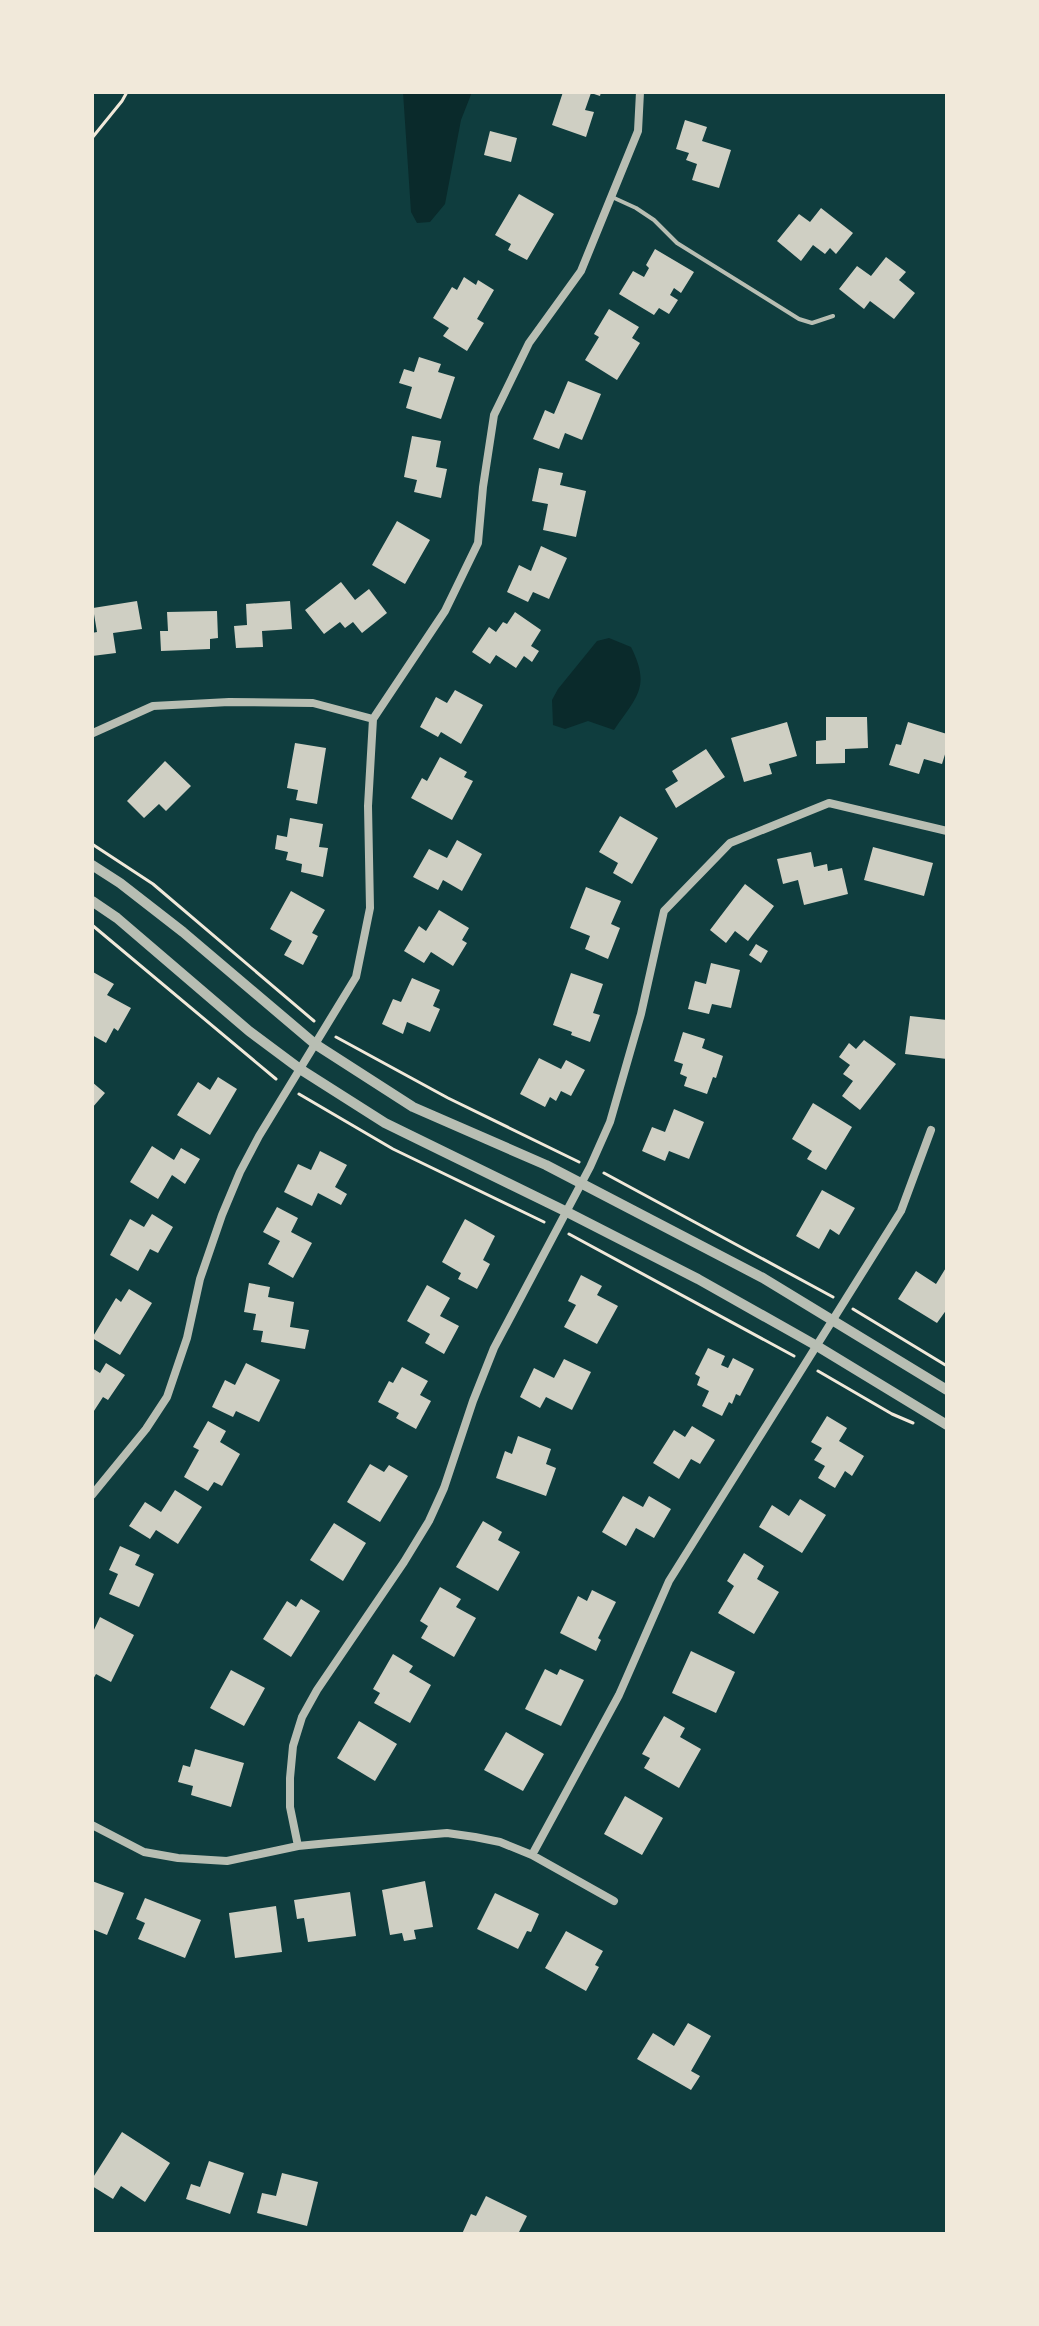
<svg xmlns="http://www.w3.org/2000/svg" width="1039" height="2326" font-family="'Varela Round',sans-serif">
	<style>
		.water { fill: #0a2a2b }
		.building { fill: #cfcfc3 }
		.lines { fill: none; stroke-linecap: round; stroke-linejoin: round }
		.path { stroke: #f1e9da; stroke-width: 3 }
		.service { stroke: #b8beb3; stroke-width: 4 }
		.minor { stroke: #b8beb3; stroke-width: 8 }
		.tertiary { stroke: #b8beb3; stroke-width: 10 }
	</style>
	<rect width="100%" height="100%" fill="#0f3d3e"/>
	<path class="water" d="M403,92h69l-11,28 -16,84 -15,18 -13,1 -6,-11z
		M609,638l22,9c20,40 6,49 -17,83l-26,-9 -23,8 -12,-4 -1,-25 6,-11 39,-48z"/>
	<path class="building" d="M563,92h38l-1,4 -9,-3 -6,17 9,2 -8,25 -34,-12z
		M685,120l22,7 -5,14 29,9 -12,38 -27,-8 5,-16 -11,-4 3,-7 -13,-4z
		M490,131l27,7 -6,24 -27,-7z
		M519,194l35,20 -27,46 -19,-10 3,-6 -16,-9z
		M821,208l32,25 -17,21 -6,-6 -5,6 -12,-9 -12,16 -24,-20 22,-27 11,8z
		M655,249l39,23 -13,21 -7,-5 -4,7 8,5 -9,14 -10,-6 -5,7 -35,-21 14,-23 11,6 5,-9 -3,-3z
		M886,257l20,15 -7,8 16,13 -21,26 -24,-18 -6,8 -25,-20 18,-23 14,10z
		M464,277l12,8 2,-5 16,10 -17,29 7,4 -17,28 -24,-15 6,-8 -16,-10 19,-31 5,3z
		M609,309l30,18 -7,11 8,5 -23,37 -32,-20 14,-23 -5,-3z
		M419,357l22,7 -3,8 17,5 -14,42 -35,-11 6,-21 -13,-4 5,-14 10,3z
		M568,381l33,13 -19,46 -17,-7 -6,16 -26,-10 12,-29 9,4z
		M412,436l29,5 -5,26 11,2 -6,29 -27,-6 3,-12 -13,-3z
		M539,468l24,5 -3,12 26,6 -10,46 -33,-7 5,-26 -16,-3z
		M397,521l33,19 -25,44 -33,-19z
		M541,546l26,12 -18,41 -16,-7 -5,10 -21,-10 12,-27 12,6z
		M341,582l14,18 14,-11 18,24 -25,20 -9,-11 -8,6 -5,-6 -16,12 -19,-24z
		M137,601l5,28 -29,4 3,20 -24,3v-23l5,-1 -4,-24z
		M290,601l2,28 -30,2 1,16 -27,1 -2,-22 13,-1 -1,-21z
		M217,611l1,27 -8,1v10l-49,2 -1,-20h8l-1,-19z
		M515,612l26,18 -10,16 8,5 -7,11 -8,-6 -8,12 -20,-13 -6,9 -18,-12 17,-25 7,5 7,-10 4,2z
		M455,690l28,15 -22,39 -20,-12 -3,5 -18,-10 16,-30 11,6z
		M826,717h41l1,31 -23,1v14l-29,1v-23l10,-1z
		M787,722l10,34 -28,8 3,10 -28,8 -13,-44z
		M908,722l39,12v14l-5,16 -18,-5 -5,15 -30,-9 7,-21 5,1z
		M295,743l31,5 -9,56 -21,-4 2,-10 -11,-2z
		M706,749l19,28 -49,31 -11,-19 13,-8 -6,-10z
		M440,757l27,15 -3,5 9,4 -21,39 -41,-22 11,-20 5,3z
		M165,761l26,25 -25,25 -7,-7 -15,14 -17,-17z
		M620,816l38,22 -26,46 -19,-11 5,-10 -19,-11z
		M290,818l33,6 -4,23 9,1 -5,29 -22,-5 1,-8 -16,-4 2,-8 -13,-3 2,-14 10,2z
		M457,840l25,14 -20,37 -19,-11 -5,10 -25,-13 16,-28 18,9z
		M873,847l60,16 -9,33 -60,-16z
		M811,852l3,15 13,-3 1,7 14,-3 6,26 -44,11 -6,-25 -15,4 -6,-25z
		M745,884l29,22 -26,35 -13,-10 -9,12 -16,-13z
		M586,887l35,14 -10,23 9,4 -12,31 -23,-10 5,-13 -20,-8z
		M291,891l34,19 -13,23 6,3 -15,29 -19,-10 8,-14 -22,-12z
		M439,910l30,18 -7,12 5,3 -14,23 -22,-14 -7,11 -20,-12 15,-25 7,5z
		M756,944l12,7 -7,12 -12,-8z
		M711,963l29,7 -9,38 -19,-4 -3,10 -21,-5 7,-28 11,3z
		M93,972l21,12 -7,11 24,13 -13,23 -4,-3 -8,15 -14,-8z
		M571,973l32,11 -10,29 7,2 -10,27 -19,-7 1,-3 -19,-7z
		M412,978l28,12 -7,16 7,3 -10,23 -23,-10 -4,12 -21,-10 11,-25 8,3z
		M910,1016l37,4v39l-42,-5z
		M683,1032l22,7 -3,9 21,8 -7,22 -3,-1 -6,17 -23,-8 3,-9 -7,-3 3,-10 -9,-3z
		M864,1040l32,24 -36,46 -18,-14 11,-15 -10,-7 7,-9 -11,-8 10,-14 7,6z
		M539,1058l22,11 5,-9 19,10 -14,26 -10,-5 -5,10 -6,-4 -5,10 -25,-13z
		M218,1077l19,12 -27,46 -33,-20 21,-33 12,8z
		M92,1082l13,11 -13,15z
		M813,1103l39,24 -26,43 -19,-11 5,-8 -20,-12z
		M674,1109l30,13 -15,37 -20,-8 -4,10 -23,-10 10,-24 13,5z
		M152,1146l22,14 7,-12 19,11 -15,25 -13,-9 -14,24 -28,-17z
		M320,1151l27,14 -12,22 12,7 -6,11 -23,-12 -6,13 -28,-14 14,-28 13,6z
		M822,1190l33,18 -16,27 -9,-6 -11,20 -23,-13z
		M277,1207l21,11 -7,14 21,11 -19,35 -25,-14 12,-23 -17,-9z
		M152,1214l21,13 -15,26 -8,-4 -12,22 -28,-16 20,-36 14,8z
		M465,1219l30,17 -12,24 7,4 -13,25 -19,-10 3,-6 -19,-11z
		M947,1266v43l-10,14 -39,-24 18,-28 20,13z
		M581,1275l21,11 -5,9 21,11 -21,38 -33,-17 12,-22 -8,-4z
		M249,1283l21,4 -2,10 26,5 -4,25 19,3 -4,19 -44,-7 2,-11 -10,-1 3,-16 -12,-2z
		M427,1285l23,13 -10,18 19,10 -15,28 -19,-11 5,-9 -23,-13z
		M129,1289l23,14 -32,52 -28,-17 24,-40 5,4z
		M708,1348l17,8 -4,9 7,3 5,-10 21,11 -14,27 -4,-2 -4,10 -3,-2 -7,14 -20,-10 7,-15 -12,-6 3,-8 -5,-3z
		M564,1359l27,13 -19,38 -26,-13 -6,11 -20,-11 14,-29 20,10z
		M106,1363l19,12 -17,25 -5,-3 -11,17v-46l8,5z
		M246,1363l34,17 -21,42 -23,-11 -3,6 -21,-10 13,-27 10,5z
		M402,1367l26,14 -8,14 11,6 -15,28 -20,-11 3,-5 -21,-11 11,-21 4,2z
		M827,1416l20,12 -8,13 25,15 -12,20 -7,-5 -10,17 -17,-10 7,-12 -11,-6 8,-12 -11,-6z
		M208,1421l18,10 -6,11 20,12 -18,32 -8,-4 -6,9 -24,-14 15,-27 -6,-3z
		M692,1426l23,14 -15,24 -9,-5 -12,20 -26,-16 21,-33 11,7z
		M518,1436l33,13 -5,15 10,4 -10,28 -50,-18 9,-27 7,3z
		M370,1464l14,8 5,-7 19,11 -28,46 -33,-20z
		M175,1490l27,17 -24,37 -22,-14 -6,9 -21,-13 16,-24 16,10z
		M623,1496l20,11 6,-11 22,13 -17,29 -18,-10 -10,18 -24,-14z
		M800,1499l26,16 -24,38 -43,-26 13,-22 17,11z
		M483,1521l19,11 -4,8 22,12 -22,39 -42,-24z
		M334,1523l32,20 -23,38 -33,-21z
		M120,1546l20,9 -5,10 19,9 -15,33 -30,-13 9,-20 -9,-4z
		M744,1553l20,13 -7,13 22,13 -25,42 -36,-21 16,-27 -7,-5z
		M440,1587l21,12 -5,8 20,11 -22,39 -33,-19 7,-12 -8,-5z
		M592,1590l24,12 -18,36 3,2 -5,11 -36,-18 18,-37 9,5z
		M301,1599l19,12 -29,46 -28,-18 24,-38 9,6z
		M100,1617l34,18 -23,47 -15,-8 -4,7v-47z
		M691,1651l44,21 -19,41 -44,-20z
		M393,1654l20,12 -4,6 22,13 -21,38 -36,-20 6,-10 -7,-4z
		M545,1669l12,6 3,-6 24,11 -23,46 -36,-17z
		M231,1670l34,18 -21,38 -34,-18z
		M664,1716l21,12 -5,9 21,12 -22,39 -35,-20 6,-10 -8,-4z
		M359,1721l38,23 -22,37 -38,-23z
		M506,1732l38,22 -21,37 -39,-21z
		M195,1749l49,14 -13,44 -40,-12 2,-9 -15,-4 5,-17 7,2z
		M625,1796l38,22 -21,37 -38,-21z
		M92,1881l32,12 -17,42 -15,-6z
		M425,1881l8,46 -19,3 2,9 -12,2 -2,-8 -12,2 -8,-45z
		M350,1892l6,44 -48,6 -4,-24 -7,1 -3,-19z
		M495,1893l44,21 -8,18 -4,-1 -9,18 -41,-20z
		M145,1898l56,22 -16,38 -47,-19 7,-16 -9,-4z
		M276,1906l6,46 -47,6 -6,-45z
		M566,1931l37,20 -8,14 4,2 -13,24 -41,-23z
		M688,2023l23,13 -20,35 9,5 -9,14 -54,-31 16,-26 21,13z
		M122,2132l48,31 -25,39 -24,-16 -8,13 -21,-13v-7z
		M209,2161l35,12 -14,41 -44,-15 5,-15 9,3z
		M282,2173l36,9 -11,44 -50,-13 5,-20 14,3z
		M486,2196l41,20 -9,18h-56l9,-20 5,2z"/>
	<g class="lines">
		<path class="path" d="M92,138l30,-37 5,-9
			M92,844l61,40 161,137
			M92,925l184,154
			M336,1037l112,61 131,64
			M299,1094l94,55 151,73
			M604,1173l229,124
			M569,1234l225,122
			M853,1309l94,57
			M818,1371l74,43 21,9"/>
		<path class="service" d="M612,197l24,11 18,12 23,23 122,76 13,4 21,-7"/>
		<path class="minor" d="M93,733l60,-27 76,-4 84,1 60,16
			M92,1495l54,-66 21,-32 20,-59 13,-59 22,-64 18,-43 19,-36 97,-159 14,-69 -2,-102 5,-87 72,-108 33,-68 5,-56 11,-72 35,-72 52,-72 57,-140 2,-39
			M92,1825l52,27 34,6 49,3 71,-15 31,-3 118,-10 28,4 25,5 32,13 82,46
			M298,1846l-8,-39v-29l3,-32 9,-29 15,-27 87,-128 25,-41 15,-33 29,-87 21,-53 96,-181 20,-45 31,-108 23,-103 66,-68 99,-40 118,28
			M532,1855l87,-160 50,-114 232,-370 30,-81"/>
		<path class="tertiary" d="M92,865l28,18 63,49 132,112 98,63 133,58 217,113 184,112
			M92,901l25,17 132,113 51,38 85,54 180,88 133,68 119,67 130,79"/>
	</g>
	<rect width="1039" height="2326" fill="none" stroke="#f1e9da" stroke-width="188"/>
</svg>
